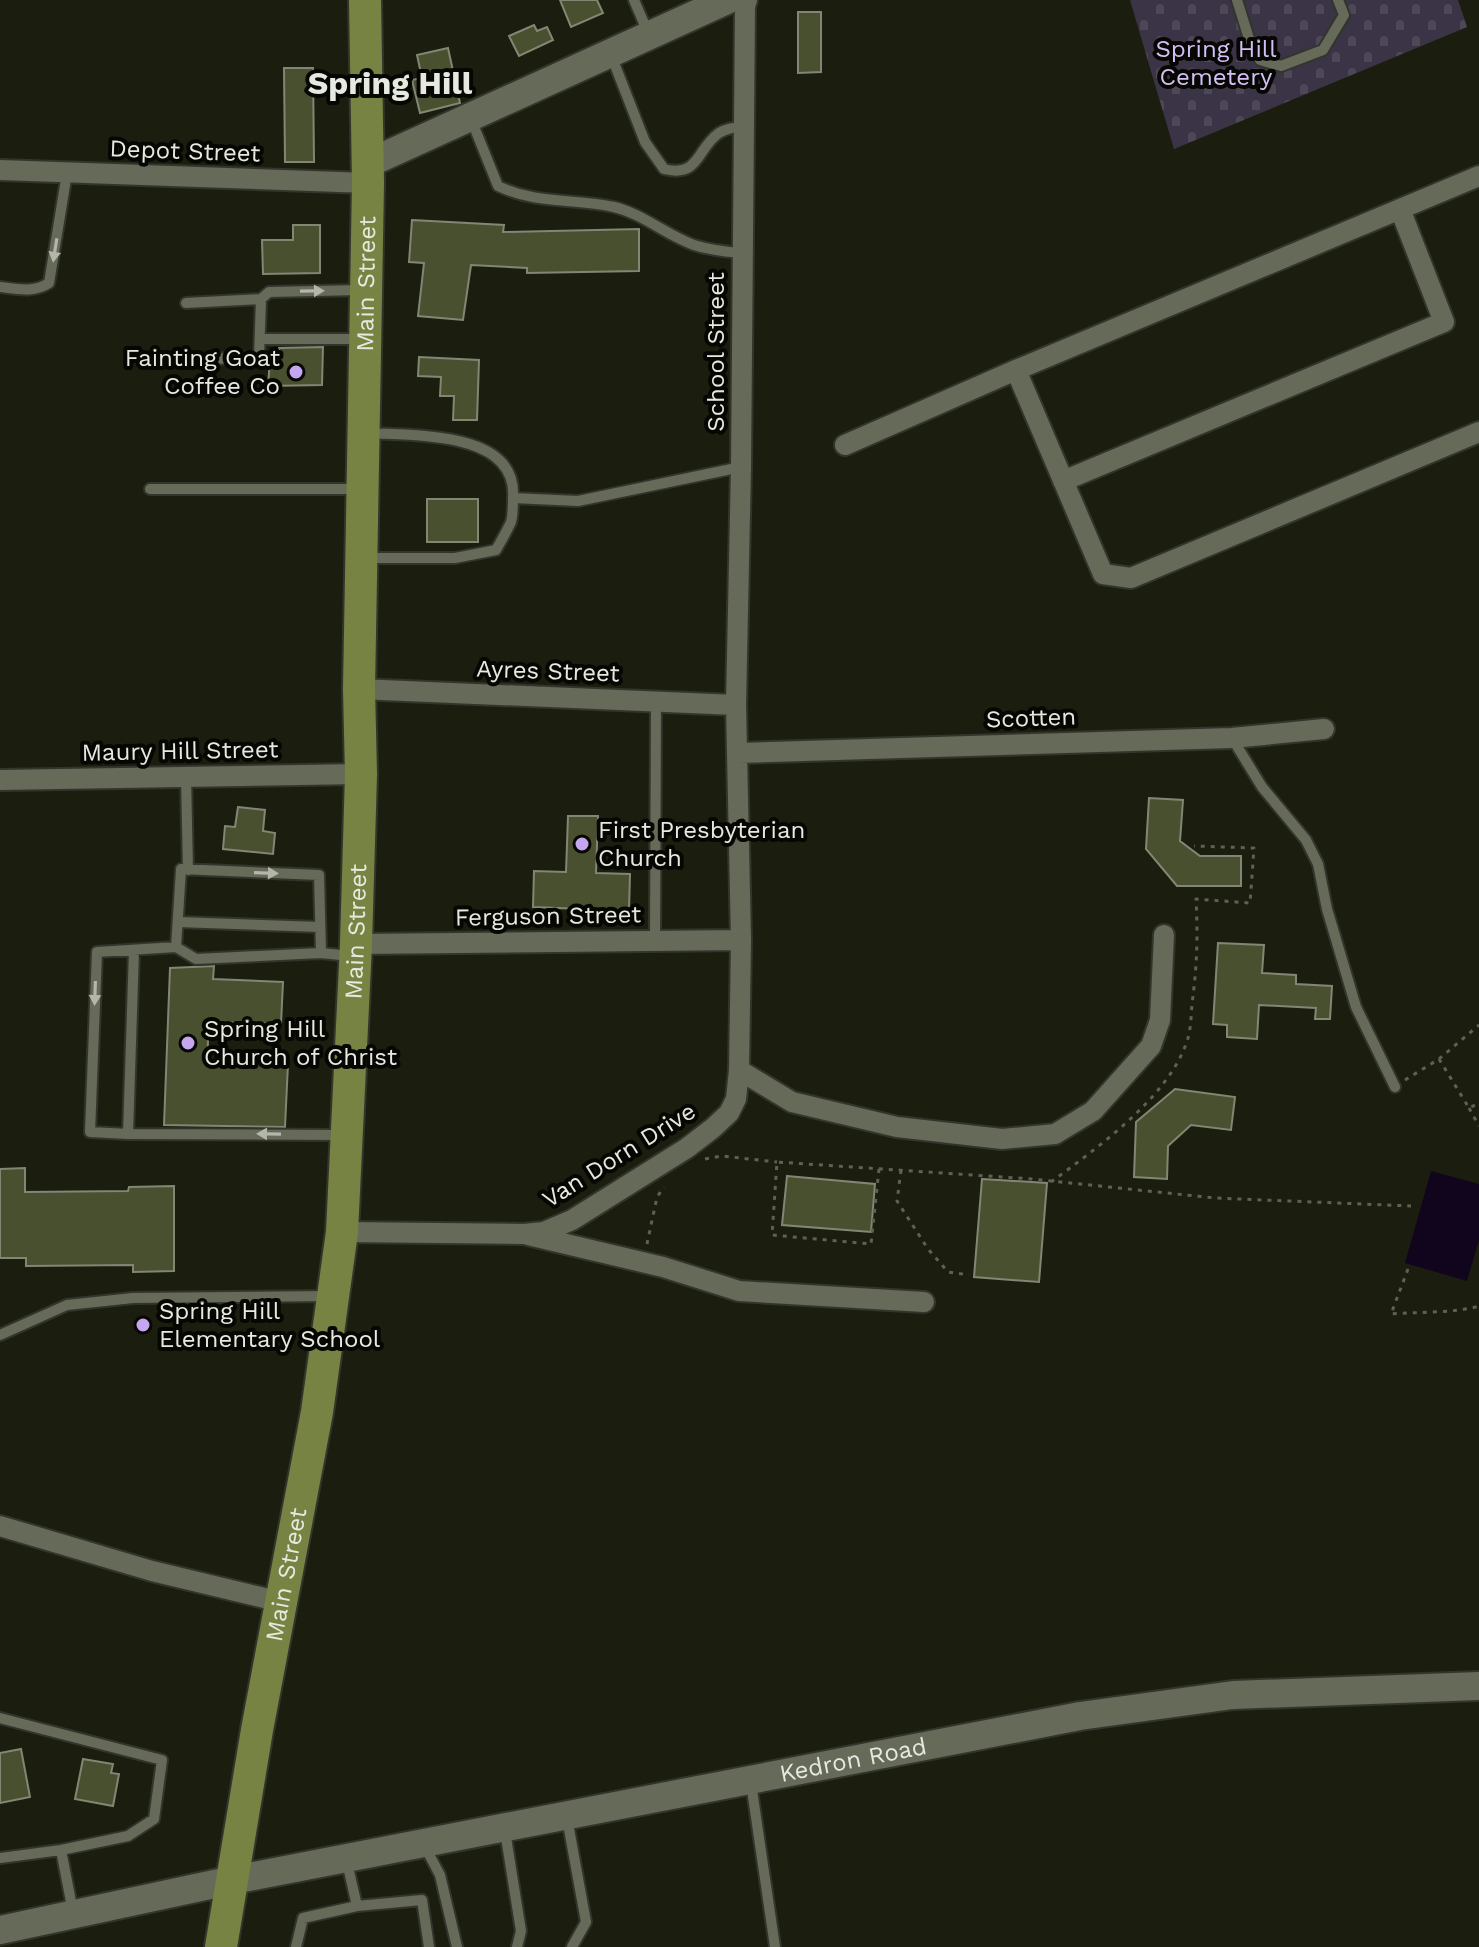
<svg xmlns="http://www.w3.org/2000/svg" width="1479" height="1947" font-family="'Work Sans',sans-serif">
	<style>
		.cemetery { fill: url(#cemetery-stones) }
		.water { fill: #10051d }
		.building { fill: #495030; stroke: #828774; stroke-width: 2 }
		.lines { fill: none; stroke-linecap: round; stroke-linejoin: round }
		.lane-casing { stroke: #33352d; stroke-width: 14 }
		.street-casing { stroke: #33352d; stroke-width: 24 }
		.secondary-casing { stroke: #33352d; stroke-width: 32 }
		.primary-casing { stroke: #33352d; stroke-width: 36 }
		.path { stroke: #5e6154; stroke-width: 3; stroke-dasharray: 4 6; stroke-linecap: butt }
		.lane { stroke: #666a58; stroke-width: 10 }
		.street { stroke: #666a58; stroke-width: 20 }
		.secondary { stroke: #666a58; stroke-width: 28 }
		.primary { stroke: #778343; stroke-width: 32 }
		.oneway { fill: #b3b6a9 }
		.poi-dot { fill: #c5a7f1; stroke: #060703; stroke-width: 3 }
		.labels { text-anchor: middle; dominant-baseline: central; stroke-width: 8; stroke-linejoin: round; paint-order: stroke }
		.park-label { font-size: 24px; fill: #d4bef6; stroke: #060703 }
		.street-label { font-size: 24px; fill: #e6e9df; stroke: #060703 }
		.poi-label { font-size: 24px; fill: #e6e9df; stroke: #060703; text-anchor: start }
		.district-label { font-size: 32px; font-weight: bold; fill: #e6e9df; stroke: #060703 }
	</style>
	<defs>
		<pattern id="cemetery-stones" width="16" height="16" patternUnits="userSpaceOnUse" patternTransform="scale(2)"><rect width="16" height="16" fill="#3b3346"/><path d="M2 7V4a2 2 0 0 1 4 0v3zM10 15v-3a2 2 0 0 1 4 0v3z" fill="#4e4758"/></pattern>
	</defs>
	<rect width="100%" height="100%" fill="#1b1e0f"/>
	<path class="cemetery" d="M1130,0h328l9,27 -293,122z"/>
	<path class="water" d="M1431,1171l48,13v56l-12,41 -62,-18z"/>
	<path class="building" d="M560,0h37l6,13 -32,14z
		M798,12h23v60l-23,1z
		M534,25l3,6 10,-4 6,13 -34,16 -10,-20z
		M448,48l12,55 -40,10 -8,-33 10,-2 -5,-23z
		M284,68h29l1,94h-29z
		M412,220l92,5 -1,7 136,-3v42l-112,2v-5l-56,-3 -8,55 -45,-4 6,-53 -15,-1z
		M293,225h27v48l-57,1 -1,-34h31z
		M323,347l-1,38 -54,1 2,-27h9v-11z
		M419,357l60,3 -2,60h-24l1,-24h-14l1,-19 -23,-1z
		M427,499h51v43h-51z
		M1149,798l34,2 -3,41 20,15h41v30h-64l-31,-37z
		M238,807l27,3 -2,21 12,2 -2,21 -50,-5 2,-23 10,1z
		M568,816h30l-2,57 34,1 -1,37 -96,-4 1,-36 32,1z
		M1218,943l46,2 -2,28 34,2v9l36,2 -2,33h-15l1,-11 -57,-3 -2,34 -30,-2v-12l-14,-1z
		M214,966l-1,13 70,3 -2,42 -72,-2 -2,39 81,3 -3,63 -121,-2 6,-157z
		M1175,1089l60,8 -4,33 -40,-5 -23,21 -1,33 -33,-2 2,-55z
		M25,1168v24l103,-1 1,-4 45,-1v85l-41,1v-7l-107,1v-8h-26v-89z
		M787,1176l88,8 -4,48 -89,-7z
		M982,1179l65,4 -8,99 -65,-5z
		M21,1749l9,48 -30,6v-50z
		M83,1759l30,5 -2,9 8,1 -6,32 -38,-7z"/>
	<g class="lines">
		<g class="lane-casing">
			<path id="lane" d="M634,0l15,35
				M1237,0l14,45 9,15 21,6 42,-16 21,-35 -6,-15
				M611,55l34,87 19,27c36,9 32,-20 55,-36 8,-5 16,-6 25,-6
				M471,119l27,67c40,19 76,12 116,21 29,7 52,28 80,38 16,5 32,7 49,8
				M0,287c17,2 34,6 49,-4l18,-110
				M186,303l75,-4 8,-7 91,-2
				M261,339h102
				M189,360l70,-3 2,-58
				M150,489h207
				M513,498l65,3 163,-34
				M366,558h89l41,-8c5,-9 11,-19 15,-28 2,-7 2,-17 2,-25 4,-67 -101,-61 -147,-64
				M1232,738l30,49 44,53 12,24 9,45 29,98 39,80
				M186,777l2,93
				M178,922l142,5
				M655,941l1,-240
				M176,947l20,12 125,-6 29,3
				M134,950l-6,184 -38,-2 7,-180 79,-5 5,-78 138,6 2,78
				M128,1134l213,1
				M0,1335l67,-30 66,-7 198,-2
				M0,1718l162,42 -8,59 -26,17 -67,14 -61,8
				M751,1783l24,164
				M567,1818l19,104 -14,25
				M505,1831l16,100 -4,16
				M424,1845l16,30 17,72
				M61,1850l12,62
				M357,1906l65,-6 7,47
				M296,1947l7,-29 54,-12 -11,-48"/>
		</g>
		<g class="street-casing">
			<path id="street" d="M0,170l368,13
				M1016,370l87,204 28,4 348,-146
				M845,445l171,-75 463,-194
				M1063,481l381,-159 -44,-113
				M359,689l377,16
				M739,753l493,-15 92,-9
				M0,780l361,-6
				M356,944l385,-4
				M739,1070l53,32 105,25 105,12 53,-5 38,-23 58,-65 9,-26 4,-85
				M342,1232l182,2 20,-2 28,-12 115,-72 26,-20 16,-15 7,-14 3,-29 2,-130 -5,-235 5,-238 4,-461 2,-6
				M528,1235l135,32 76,24 185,11
				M0,1526l152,45 129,31"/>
		</g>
		<g class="secondary-casing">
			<g id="secondary">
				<path d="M367,164l360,-164"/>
				<path id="s1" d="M0,1930l233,-50 847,-164 153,-21 246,-9"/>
			</g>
		</g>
		<g class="primary-casing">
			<g id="primary">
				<path id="s2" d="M221,1947l36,-217 60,-318 25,-180 14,-288 5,-170 -2,-85 9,-506 -3,-183"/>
			</g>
		</g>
		<path class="path" d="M1439,1059l40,-34
			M1405,1080l34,-21 30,49 10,-5
			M1469,1108l10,18
			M705,1159l17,-3 55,6
			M879,1169l-8,75 -99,-9 5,-73 255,17 183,19 196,8
			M901,1170l-4,31 31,48 20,23 21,3
			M1051,1182c46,-34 118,-85 136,-141 4,-11 4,-25 5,-37 5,-38 6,-66 4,-105l54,4 4,-55 -60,-2
			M647,1244l10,-47 7,-10
			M1408,1269l-17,45c25,-2 66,-1 88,-8"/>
		<use href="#lane" class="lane"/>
		<use href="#street" class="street"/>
		<use href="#secondary" class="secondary"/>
		<use href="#primary" class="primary"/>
	</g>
	<defs><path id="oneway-solid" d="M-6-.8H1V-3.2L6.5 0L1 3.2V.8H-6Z" transform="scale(2)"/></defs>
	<g class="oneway">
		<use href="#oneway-solid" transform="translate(55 250) rotate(99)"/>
		<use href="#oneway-solid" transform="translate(312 291) rotate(-1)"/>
		<use href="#oneway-solid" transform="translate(266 873) rotate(2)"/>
		<use href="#oneway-solid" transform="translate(95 993) rotate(92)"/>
		<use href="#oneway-solid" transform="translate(269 1134) rotate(-179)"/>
	</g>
	<g class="poi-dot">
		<circle cx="296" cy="372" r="8"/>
		<circle cx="582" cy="844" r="8"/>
		<circle cx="188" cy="1043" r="8"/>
		<circle cx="143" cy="1325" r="8"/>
	</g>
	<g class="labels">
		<g class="park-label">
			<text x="1216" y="49">Spring Hill<tspan x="1216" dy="28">Cemetery</tspan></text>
		</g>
		<g class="street-label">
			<text transform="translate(185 151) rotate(2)">Depot Street</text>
			<text stroke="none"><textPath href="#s2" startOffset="1674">Main Street</textPath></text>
			<text transform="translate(716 352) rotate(-90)">School Street</text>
			<text transform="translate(548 671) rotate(2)">Ayres Street</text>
			<text transform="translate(1031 718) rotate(-2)">Scotten</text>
			<text transform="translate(180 751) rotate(-1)">Maury Hill Street</text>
			<text transform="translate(548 916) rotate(-1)">Ferguson Street</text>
			<text stroke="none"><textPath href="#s2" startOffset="1026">Main Street</textPath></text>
			<text transform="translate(619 1155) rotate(-32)">Van Dorn Drive</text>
			<text stroke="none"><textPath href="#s2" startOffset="378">Main Street</textPath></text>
			<text stroke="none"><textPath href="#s1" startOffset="870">Kedron Road</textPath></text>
		</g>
		<g class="poi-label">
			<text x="280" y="358" text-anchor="end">Fainting Goat<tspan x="280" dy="28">Coffee Co</tspan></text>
			<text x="598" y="830">First Presbyterian<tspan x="598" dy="28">Church</tspan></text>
			<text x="204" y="1029">Spring Hill<tspan x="204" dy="28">Church of Christ</tspan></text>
			<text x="159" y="1311">Spring Hill<tspan x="159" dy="28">Elementary School</tspan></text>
		</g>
		<g class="district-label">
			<text x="390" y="83">Spring Hill</text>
		</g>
	</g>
</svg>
